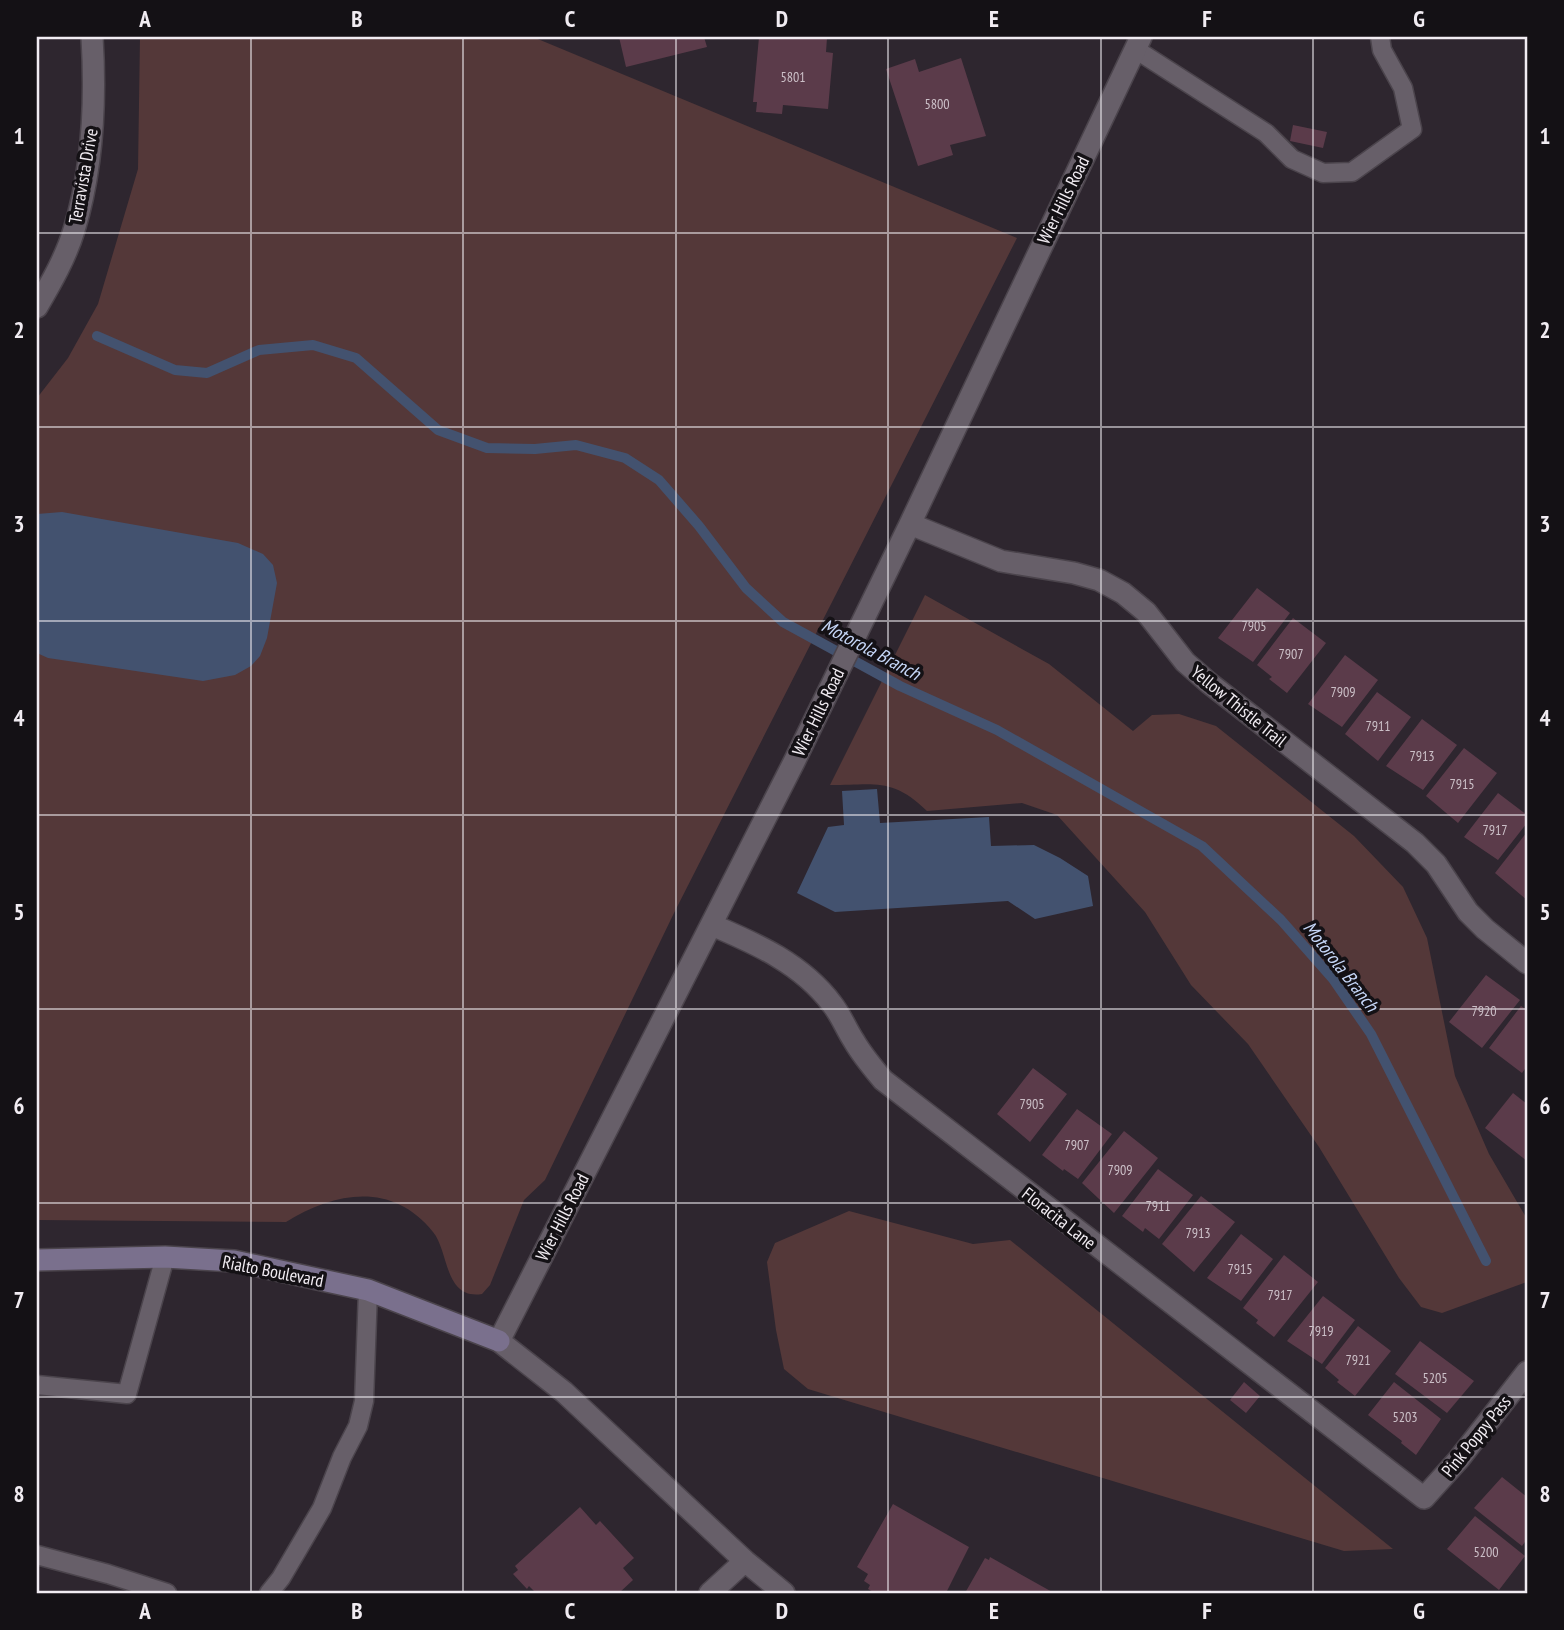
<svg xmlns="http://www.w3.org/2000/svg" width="1564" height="1630" font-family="'PT Sans Narrow',sans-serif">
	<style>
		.green { fill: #543839 }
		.water { fill: #43526f }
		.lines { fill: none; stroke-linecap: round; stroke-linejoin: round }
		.stream { stroke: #43526f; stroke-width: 10 }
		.building { fill: #5b3b4a }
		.lane-casing { stroke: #4b444c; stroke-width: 21 }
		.street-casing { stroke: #4b444c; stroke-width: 24 }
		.secondary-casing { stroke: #4b444c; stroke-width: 24 }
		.lane { stroke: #675f69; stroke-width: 18 }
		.street { stroke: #675f69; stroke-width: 21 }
		.secondary { stroke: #7a708d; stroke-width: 21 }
		.grid { fill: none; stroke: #f1ecf2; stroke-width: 2; stroke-opacity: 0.55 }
		.labels { text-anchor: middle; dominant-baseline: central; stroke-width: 7; stroke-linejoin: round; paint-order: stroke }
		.number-label { font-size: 14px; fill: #ccc0c8 }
		.street-label { font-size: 18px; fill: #f1ecf2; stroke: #141115 }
		.water-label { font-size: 19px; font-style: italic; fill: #c6d7f8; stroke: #141115 }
		.neatline { fill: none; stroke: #f1ecf2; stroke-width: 2.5 }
		.grid-label { font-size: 23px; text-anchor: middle; font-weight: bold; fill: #f1ecf2 }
	</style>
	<rect width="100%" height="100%" fill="#2e262f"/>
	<path class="green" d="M140,37h393l484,201 -343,675 -129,267 -21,20 -34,85 -8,9c-38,6 -33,-43 -49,-62 -41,-51 -98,-40 -147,-10l-249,-2v-822l31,-40 30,-54 40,-135z
		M925,595l124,69 84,67 19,-16 27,-1 37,12 138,110 49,51 24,51 28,138 34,78 38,65v63l-85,31 -21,-6 -22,-29 -80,-131 -71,-103 -57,-59 -46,-73 -88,-97 -35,-12 -95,8c-35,-34 -52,-26 -97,-26z
		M849,1211l124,33 37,-4 383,309 -49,2 -536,-162 -24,-20 -8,-39 -9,-68 8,-19z"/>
	<path class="water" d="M62,512l176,31 25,11 10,11 4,18 -10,55 -7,18 -9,10 -16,9 -32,6 -155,-23 -11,-5v-139z
		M877,789l3,34 109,-6 2,29 43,-1 26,13 28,18 5,30 -58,13 -27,-18 -173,11 -38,-19 31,-66 16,-2 -2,-34z"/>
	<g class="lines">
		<path class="stream" d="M97,336l78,34 32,3 52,-23 54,-5 43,13 82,72 49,18 48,1 41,-4 49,13 34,22 40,46 47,62 37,34 117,64 97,44 205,116 79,74 52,59 38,55 115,227"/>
	</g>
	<path class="building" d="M619,37h85l3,10 -81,20z
		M759,37l68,1 -1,14 7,1 -5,56 -45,-4 -1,9 -26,-2 1,-10h-4z
		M961,58l25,78 -36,9 3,10 -35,11 -32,-97 29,-10 4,13z
		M1293,125l34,7 -4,16 -33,-7z
		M1257,588l33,25 -37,49 -35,-24z
		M1293,618l33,25 -39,50 -18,-14 3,-2 -15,-12z
		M1345,655l33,25 -36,47 -34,-23z
		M1377,692l34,25 -33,44 -33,-27z
		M1422,719l35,26 -34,45 -37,-24z
		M1464,748l33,25 -39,50 -32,-27z
		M1498,793l29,22v8l-29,37 -34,-23z
		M1527,832v68l-32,-27z
		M1486,975l34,25 -38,48 -33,-26z
		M1521,1006l6,4v56l-5,7 -33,-25z
		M1033,1068l34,26 -37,48 -33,-28z
		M1513,1093l14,11v57l-42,-33z
		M1077,1109l35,25 -34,45 -14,-10 -1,2 -21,-16z
		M1124,1131l34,27 -44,55 -32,-30z
		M1158,1169l35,26 -34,44 -14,-11 -2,4 -21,-16z
		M1201,1196l34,26 -41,50 -32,-28z
		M1241,1234l32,25 -32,42 -34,-23z
		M1284,1255l34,27 -44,55 -18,-14 2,-3 -15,-12z
		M1323,1296l32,24 -33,44 -35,-23z
		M1358,1326l33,25 -36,45 -18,-14 2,-2 -14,-12z
		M1420,1341l54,40 -27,32 -52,-39z
		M1244,1382l16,14 -14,17 -16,-13z
		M1394,1382l47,37 -25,36 -15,-12 1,-2 -34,-26z
		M1502,1477l25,20v42l-5,7 -48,-38z
		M893,1504l76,43 -23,46h-71l-7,-4 2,-4 -6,-4 4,-7 -11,-7z
		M580,1507l16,18 4,-4 34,37 -11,10 10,12 -14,13 -2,-2 -2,2h-79l-7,-7 -2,3 -14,-15 5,-4 -3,-4z
		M1475,1516l50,40 -26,34 -52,-41z
		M990,1557l64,36h-89l20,-35 4,2z"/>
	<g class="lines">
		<g class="lane-casing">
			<path id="lane" d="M1135,49l131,84 26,26 31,14 29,-1 60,-43 -9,-41 -21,-38 -2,-13
				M37,1385l90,9 38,-137
				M37,1555l71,19 59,19
				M269,1593l12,-15 41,-70 20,-51 16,-31 6,-25 4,-111"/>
		</g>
		<g class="street-casing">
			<path id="street" d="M37,307c14,-24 29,-50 37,-77 19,-62 22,-129 18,-193
				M910,524l91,37 73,12 25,7 24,13 23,19 39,50 24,21 206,160 21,21 32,48 17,17 42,34
				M712,925c45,19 90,39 120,79 9,11 14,25 22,37 8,14 19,27 29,39l541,418 35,-39 68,-87
				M710,1593l35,-32
				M784,1593l-39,-32 -181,-169 -65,-51 295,-579 116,-238 231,-487"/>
		</g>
		<g class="secondary-casing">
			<path id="secondary" d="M37,1260l128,-3 69,4 134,29 131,51"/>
		</g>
		<use href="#lane" class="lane"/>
		<use href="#street" class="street"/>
		<use href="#secondary" class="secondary"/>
	</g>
	<path class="grid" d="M251,37v1556M463,37v1556M676,37v1556M888,37v1556M1101,37v1556M1313,37v1556M37,233h1490M37,427h1490M37,621h1490M37,815h1490M37,1009h1490M37,1203h1490M37,1397h1490"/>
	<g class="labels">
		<g class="number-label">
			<text x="793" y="77">5801</text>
			<text x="937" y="104">5800</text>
			<text x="1254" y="626">7905</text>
			<text x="1291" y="654">7907</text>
			<text x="1343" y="692">7909</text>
			<text x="1378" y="726">7911</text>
			<text x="1422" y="756">7913</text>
			<text x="1462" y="784">7915</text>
			<text x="1495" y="830">7917</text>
			<text x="1484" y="1011">7920</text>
			<text x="1032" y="1104">7905</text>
			<text x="1077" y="1145">7907</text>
			<text x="1120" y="1170">7909</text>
			<text x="1158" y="1206">7911</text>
			<text x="1198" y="1233">7913</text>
			<text x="1240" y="1269">7915</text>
			<text x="1280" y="1295">7917</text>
			<text x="1321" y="1331">7919</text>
			<text x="1358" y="1360">7921</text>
			<text x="1435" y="1378">5205</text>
			<text x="1405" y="1417">5203</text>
			<text x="1486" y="1552">5200</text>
		</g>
		<g class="street-label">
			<text transform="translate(83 176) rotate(-80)">Terravista Drive</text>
			<text transform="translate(1063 200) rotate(-64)">Wier Hills Road</text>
			<text transform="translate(1239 706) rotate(39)">Yellow Thistle Trail</text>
			<text transform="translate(818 712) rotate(-64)">Wier Hills Road</text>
			<text transform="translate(562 1217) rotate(-63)">Wier Hills Road</text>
			<text transform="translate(1059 1218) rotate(38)">Floracita Lane</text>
			<text transform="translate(273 1271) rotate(11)">Rialto Boulevard</text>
			<text transform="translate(1476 1436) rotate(-51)">Pink Poppy Pass</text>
		</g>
		<g class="water-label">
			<text transform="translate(871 649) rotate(28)">Motorola Branch</text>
			<text transform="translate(1341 966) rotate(52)">Motorola Branch</text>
		</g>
	</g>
	<rect width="1564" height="1630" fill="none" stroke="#141115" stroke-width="77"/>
	<rect x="38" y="38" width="1488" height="1554" class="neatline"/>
	<g class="grid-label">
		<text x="145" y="27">A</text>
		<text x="357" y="27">B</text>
		<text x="570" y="27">C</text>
		<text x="782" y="27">D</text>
		<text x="994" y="27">E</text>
		<text x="1207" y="27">F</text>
		<text x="1419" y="27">G</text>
		<text x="19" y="144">1</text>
		<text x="1545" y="144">1</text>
		<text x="19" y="338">2</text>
		<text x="1545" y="338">2</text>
		<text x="19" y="532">3</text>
		<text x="1545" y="532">3</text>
		<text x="19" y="726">4</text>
		<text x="1545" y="726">4</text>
		<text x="19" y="920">5</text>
		<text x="1545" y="920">5</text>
		<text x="19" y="1114">6</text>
		<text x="1545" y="1114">6</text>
		<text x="19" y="1308">7</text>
		<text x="1545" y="1308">7</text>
		<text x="19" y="1502">8</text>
		<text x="1545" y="1502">8</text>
		<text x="145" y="1619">A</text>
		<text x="357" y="1619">B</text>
		<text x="570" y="1619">C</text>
		<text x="782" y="1619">D</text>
		<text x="994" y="1619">E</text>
		<text x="1207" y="1619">F</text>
		<text x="1419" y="1619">G</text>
	</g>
</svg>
